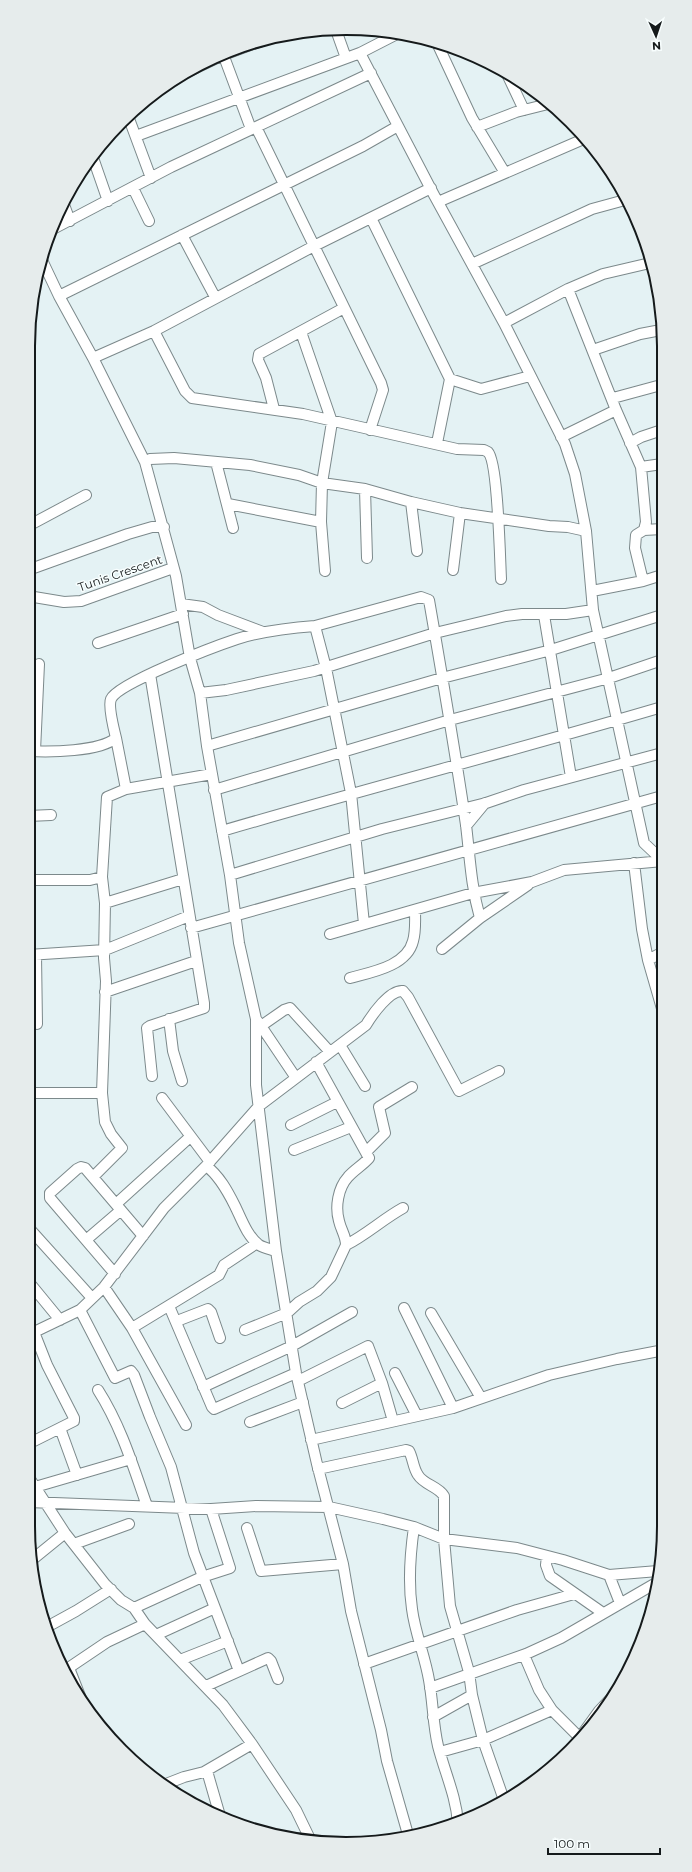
<svg xmlns="http://www.w3.org/2000/svg" width="692" height="1872" font-family="Montserrat,sans-serif">
	<style>
		.lines { fill: none; stroke-linecap: round; stroke-linejoin: round }
		.minor-casing { stroke: #7c898b; stroke-width: 12 }
		.minor { stroke: #fff; stroke-width: 10 }
		.labels { text-anchor: middle; dominant-baseline: central; stroke-width: 3; stroke-linejoin: round; paint-order: stroke }
		.street-label { font-size: 12px; fill: #151a1b; stroke: #f8fefe }
		.rim { fill: none; stroke: #151a1b; stroke-width: 2 }
	</style>
	<rect width="100%" height="100%" fill="#e4f2f4"/>
	<g class="lines">
		<g class="minor-casing">
			<path id="minor" d="M336,30l10,28
				M397,34l-37,19 74,142 70,128 61,121 10,30 11,57 7,79 51,233 19,18
				M437,43l35,75 33,55
				M223,54l28,75
				M183,74l40,-19 41,-15
				M507,74l17,36
				M128,116l23,62
				M256,127l125,256 2,7 -13,40
				M477,127l39,-15 32,-8
				M136,136l224,-83
				M92,155l16,46
				M133,188l16,33
				M63,202l7,19
				M438,202l148,-64
				M371,218l79,161 -13,64
				M51,230l120,-63 200,-94
				M182,235l33,62
				M41,258l18,38 304,-150 35,-20
				M472,264l120,-55 33,-9
				M568,289l48,121 25,57 21,-3
				M59,296l34,62 52,104 31,114 14,82 10,35 7,53 23,129 9,68 17,76v66l20,166 20,122 21,91 26,100 8,47 30,119 6,31 22,77
				M504,323l64,-34 35,-15 47,-11
				M154,331l31,60 7,7 111,16 154,35 27,1 4,2c10,10 12,108 13,127
				M301,332l31,90 -10,61 -1,39 4,49
				M593,350l47,-16 21,-4
				M93,358l61,-27 160,-85 117,-58
				M450,379l31,10 49,-13
				M613,398l48,-13
				M274,409l-8,-31 -8,-18 1,-6 85,-46
				M561,437l55,-27
				M630,443l11,-6 21,-7
				M145,462l5,-3 24,-1 76,7 49,10 23,8 43,6 46,13 49,11 89,13 19,1 18,4
				M216,462l17,66
				M641,467l5,55 -2,8 -8,5 -1,13 8,33
				M365,489l2,69
				M411,502l6,49
				M228,504l93,18
				M28,526l58,-31
				M644,530l18,-1
				M28,570l100,-36 24,-7h12
				M453,570l7,-57
				M592,591l51,-10 19,-6
				M28,596l36,6 17,-1 92,-33
				M181,604l22,3 15,8 45,17
				M544,615l27,162
				M315,626l106,-29 8,3c13,75 26,150 37,225 4,33 5,61 14,93
				M98,643l85,-29
				M150,674l54,329v5l-54,18 -3,2 5,48
				M200,693l26,-3 88,-19 121,-38 71,-17 16,-2h44l27,-4
				M116,738l10,51 86,-15
				M207,746l235,-68 109,-28 111,-35
				M28,751c22,1 71,1 88,-13 -2,-8 -8,-32 -5,-39 7,-16 105,-53 126,-60 25,-8 52,-11 78,-13l11,42 25,125 13,131
				M35,751l4,-87
				M214,790l236,-70 159,-42 53,-18
				M28,816l23,-1
				M466,826l19,-23
				M222,831c146,-43 294,-81 440,-124
				M634,863l8,66 6,31 15,52
				M230,875l152,-46 104,-26 38,-13 138,-37
				M28,880h62l12,-3 5,-80 19,-8
				M105,903l78,-24
				M191,928l471,-132
				M330,934l143,-41 59,-11 32,-12 99,-9
				M442,949l38,-31 48,-33
				M28,955l77,-5 84,-34
				M36,955l1,69
				M648,960l15,-8
				M350,978c22,-6 57,-12 63,-37 3,-10 2,-22 2,-31
				M105,992l91,-31
				M169,1019l4,32 9,30
				M256,1019l5,7 23,-16 6,-2 40,44
				M261,1026l35,52
				M340,1045l25,41
				M28,1093h74l4,-112 -2,-23 1,-55 -3,-26
				M162,1098l48,64
				M291,1125l46,-23
				M294,1150l57,-23
				M366,1152l19,-19 -6,-26 33,-20
				M206,1166c13,9 22,26 29,40 6,12 12,30 24,39 5,3 11,4 17,6
				M94,1176l28,-28 -11,-14 -6,-12 -3,-29
				M116,1204l74,-67
				M28,1227l64,71
				M86,1240l35,-30
				M346,1245c20,-10 37,-26 57,-37
				M115,1274l-65,-76v-5l27,-24 4,-2 4,1 58,68
				M28,1281l32,39
				M104,1287l28,41 54,97
				M169,1306l43,101 2,2 82,-36
				M404,1308l49,100
				M80,1310l35,68 16,-7 3,4 16,42 21,50 23,86 45,118
				M431,1313l50,85
				M177,1321l31,-12 3,3 9,26
				M132,1328l87,-53 5,-10 33,-22
				M245,1330l42,-17 12,-11 18,-11 14,-14 15,-32c0,-9 -5,-15 -7,-24 -4,-14 -1,-33 9,-44 6,-7 15,-12 21,-19l-53,-96
				M34,1332l13,33 27,53v3l-14,7
				M28,1335l52,-25 24,-23 60,-79 42,-42 53,-60 107,-81c6,-10 24,-36 37,-34l5,6 51,94 40,-20
				M395,1373l22,43
				M298,1381l70,-35 14,37 11,38
				M203,1387l89,-41 60,-34
				M98,1390c23,36 35,76 49,116
				M342,1403l40,-20
				M250,1422l53,-20
				M311,1440l142,-32 96,-33 68,-16 47,-9
				M28,1444l32,-16 17,47
				M318,1469l88,-19 3,1c4,7 4,17 9,24 6,10 20,11 26,21v43l6,67 19,66 3,23 11,45 21,60
				M28,1476l37,57 40,51 16,16 13,8 11,16 78,81 29,39 44,66 15,31
				M35,1487l96,-28
				M28,1502l183,7 45,-3 73,1 54,12 31,8 30,12 73,9 46,12 46,15 49,-4
				M414,1527c-4,28 -6,55 -2,82 3,24 13,47 17,71 4,22 4,45 9,66 7,27 18,50 20,77
				M247,1528l14,43 82,-7
				M74,1544l55,-20
				M547,1556l-1,9 4,11 53,37
				M33,1559l32,-26
				M609,1575l11,28
				M134,1608l68,-31 28,-9 -19,-59
				M45,1628l31,-17 35,-22
				M156,1635l59,-27
				M524,1655l15,35 13,20 27,27
				M180,1660l48,-19
				M364,1664l153,-54 57,-16
				M69,1668l13,33
				M64,1671l43,-29 38,-18
				M206,1686l62,-28 3,3 7,18
				M430,1688l96,-34 35,-16 95,-55
				M433,1717l39,-22
				M581,1736l18,-25 14,-15
				M440,1752l43,-12 69,-30
				M207,1771l13,45
				M166,1784l18,-7 20,-5 48,-28"/>
		</g>
		<use href="#minor" class="minor"/>
	</g>
	<g class="labels">
		<g class="street-label">
			<text transform="translate(120 573) rotate(-19)">Tunis Crescent</text>
		</g>
	</g>
	<path d="M0 0H692V1872H0ZM346 35H346A311 311 0 0 1 657 346V1526A311 311 0 0 1 346 1837H346A311 311 0 0 1 35 1526V346A311 311 0 0 1 346 35Z" fill="#e6ecec" fill-rule="evenodd"/>
	<path class="rim" d="M346 35H346A311 311 0 0 1 657 346V1526A311 311 0 0 1 346 1837H346A311 311 0 0 1 35 1526V346A311 311 0 0 1 346 35Z"/>
	<g transform="translate(656 36) rotate(177)" stroke="#f8fefe" stroke-width="3" paint-order="stroke">
	<path d="M0-3L7 15L0 10L-7 15Z" fill="#151a1b"/>
	<text y="-6" font-size="11" font-weight="bold" text-anchor="middle" fill="#151a1b">N</text>
	</g>
	<path d="M548 1848v6h112v-6" fill="none" stroke="#151a1b" stroke-width="2"/>
	<text x="554" y="1848" font-size="12" fill="#151a1b" stroke="#f8fefe" stroke-width="3" paint-order="stroke">100 m</text>
</svg>
